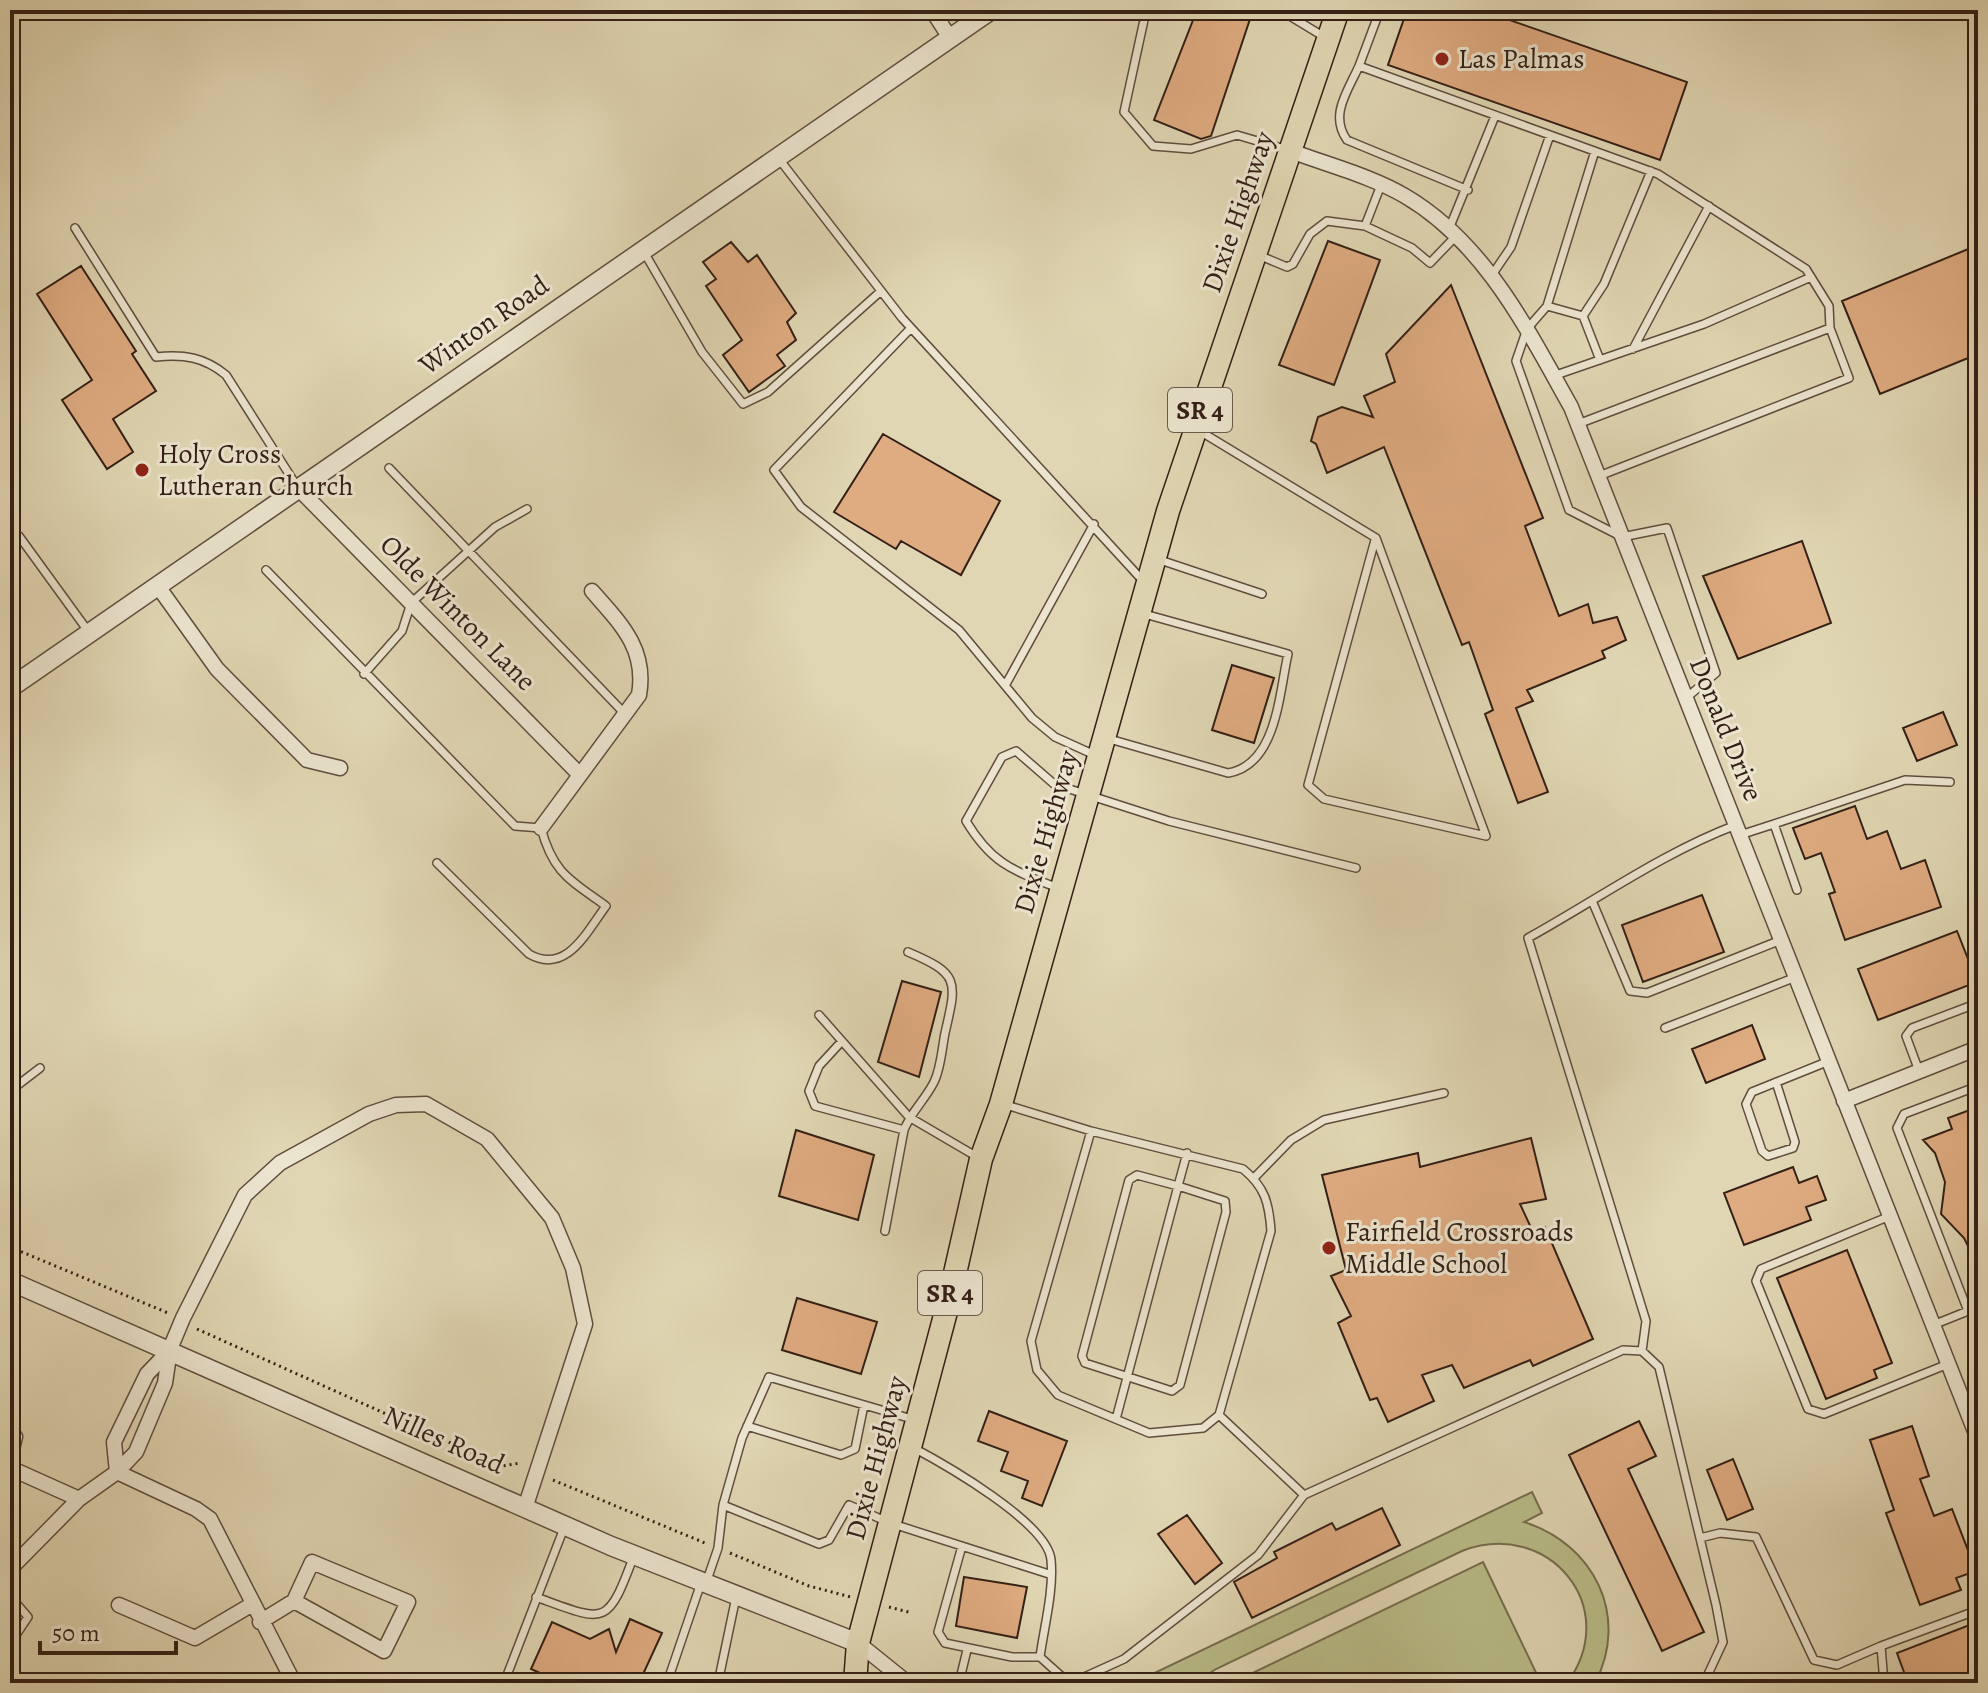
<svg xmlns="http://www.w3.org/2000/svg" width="1988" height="1693" font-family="Alegreya,serif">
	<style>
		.green { fill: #b9bc88; stroke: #766e4f; stroke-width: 2 }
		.building { fill: #dfab81; stroke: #341f16; stroke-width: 2 }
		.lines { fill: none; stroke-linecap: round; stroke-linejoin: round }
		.service-casing { stroke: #5f4d3d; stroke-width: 10 }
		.minor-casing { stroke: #5f4d3d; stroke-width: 17 }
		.tertiary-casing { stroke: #5f4d3d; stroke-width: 21 }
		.primary-casing { stroke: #341f16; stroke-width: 25 }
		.path { stroke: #341f16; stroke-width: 3; stroke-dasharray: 2 4; stroke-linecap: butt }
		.service { stroke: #ebe4ce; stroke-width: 7 }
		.minor { stroke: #ebe4ce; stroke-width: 14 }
		.tertiary { stroke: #ebe4ce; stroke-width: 18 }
		.primary { stroke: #e0d6b3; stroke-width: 22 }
		.poi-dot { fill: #8f2418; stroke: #ebe4ce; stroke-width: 3 }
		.labels { text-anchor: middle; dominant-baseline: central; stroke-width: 6; stroke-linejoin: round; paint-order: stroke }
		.shield { fill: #ebe4ce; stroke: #6b5a4d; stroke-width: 2 }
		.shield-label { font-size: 26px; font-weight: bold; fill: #341f16 }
		.poi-label { font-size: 28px; fill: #341f16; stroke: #ebe4ce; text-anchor: start }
		.street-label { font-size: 28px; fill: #341f16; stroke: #ebe4ce }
	</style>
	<rect width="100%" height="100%" fill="#e0d6b3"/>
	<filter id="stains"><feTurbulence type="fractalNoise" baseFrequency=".0025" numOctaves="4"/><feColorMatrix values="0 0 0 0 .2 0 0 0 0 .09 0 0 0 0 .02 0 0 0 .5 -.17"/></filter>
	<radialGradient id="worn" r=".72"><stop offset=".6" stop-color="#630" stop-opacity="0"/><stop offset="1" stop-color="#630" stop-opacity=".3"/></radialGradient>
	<path class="green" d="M1532,1492l10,21 -18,9c70,22 106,94 71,161h-28c56,-76 -19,-165 -105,-132l-246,118 -21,14h-51l-2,-4z
		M1483,1562l58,121h-309z"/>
	<path class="building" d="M1197,10h56l-42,126 -10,3 -47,-19z
		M1407,10h74l206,72 -27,78 -272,-95z
		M1328,241l52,19 -46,125 -55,-20z
		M731,242l17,20 9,-7 39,58 -9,9 9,18 -19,15 8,11 -36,26 -26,-37 19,-15 -36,-54 10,-7 -13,-17z
		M1978,245v109l-98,40 -38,-93z
		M81,266l55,85 -4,3 24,37 -43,28 20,33 -26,17 -45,-69 30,-20 -55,-86z
		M1451,285l92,233 -18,8 34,90 29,-12 5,19 24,-6 9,23 -24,11 3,7 -78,32 6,11 -17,7 32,84 -30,11 -33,-89 8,-4 -24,-68 -7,3 -78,-198 -57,26 -11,-29 -5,-3 7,-24 24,-10 31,10 -9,-21 31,-14 -9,-28z
		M883,434l117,67 -39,74 -60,-34 -5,8 -62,-37z
		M1802,541l29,82 -93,36 -35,-83z
		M1232,665l42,13 -20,65 -42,-13z
		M1943,712l14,33 -40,16 -14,-33z
		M1855,806l12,33 20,-8 14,38 24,-9 16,47 -96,33 -16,-46 6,-2 -14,-39 -16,6 -12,-31z
		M1702,895l22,57 -81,30 -21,-57z
		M1957,931l20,51 -99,38 -20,-51z
		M902,981l39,11 -22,85 -41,-15z
		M1752,1025l13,34 -59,24 -14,-34z
		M1978,1107v159l-14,-28 -23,-24 4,-32 -10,-29 -12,-13 29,-11 -4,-11z
		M796,1130l78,25 -16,65 -79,-24z
		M1531,1138l15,61 -26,5 13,28 12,-5 48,112 -60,27 -3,-6 -66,28 -12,-23 -30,10 12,26 -46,21 -11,-24 -7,2 -32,-77 13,-7 -20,-40 15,-6 -24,-95 96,-22 2,14z
		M1793,1167l6,16 18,-7 9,24 -20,7 5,13 -67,25 -20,-52z
		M1847,1250l45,113 -18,7 3,8 -51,21 -49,-121z
		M797,1298l80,24 -16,52 -79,-24z
		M989,1411l78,30 -25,65 -20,-8 6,-17 -27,-10 7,-19 -30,-11z
		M1639,1421l17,35 -28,13 76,163 -42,19 -93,-196z
		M1912,1426l17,50 -9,3 14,37 18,-7 24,62 -20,7 5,12 -41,15 -34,-92 8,-3 -24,-70z
		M1733,1459l20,50 -26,11 -20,-50z
		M1382,1508l18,37 -148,73 -18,-36 43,-24 -3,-6 58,-29 4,7z
		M1187,1515l35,48 -27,21 -37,-50z
		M964,1577l63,10 -10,51 -61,-12z
		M630,1619l32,14 -23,50h-77l-31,-14 21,-47 38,17 19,-10 7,23z
		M1972,1624l6,15v44h-70l-11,-30z"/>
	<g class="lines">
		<g class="service-casing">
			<path id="service" d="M1134,10l10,10 -20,92 29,34 38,3 46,-14 51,15
				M1280,10l46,28
				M1380,10l-21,56 299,108 148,95 23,37 1,22
				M1359,66c-11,25 -30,49 -12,74l121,50
				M1595,151l-48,155 -20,23 -11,32 53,149 53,27 45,-9 49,145 -30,25
				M779,159l123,159 242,264
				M1381,185l-16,41 47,22 18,15 26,-27
				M75,228l81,129c28,-3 48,0 70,18l72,113
				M1449,229l46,-113
				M644,252l58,100 41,52 25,-12 113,-101
				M1256,254l31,13 6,-3 17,-30 17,-13 38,5
				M1492,275l19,-28 39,-112
				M1547,306l36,10 21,-32 47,-113
				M1583,316l17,44
				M911,328l-137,142 27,37 158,123 73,88 23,19 42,19
				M1633,349l76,-143
				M1553,376l151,-52 107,-47
				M1578,424l252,-96 19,50 -250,98
				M1198,430l178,108 110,298
				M389,468l236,246
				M19,536l69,95
				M1375,540l-67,245 16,14 162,37
				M1157,559l105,35
				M266,570l249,256 26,2c12,45 29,52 65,78 -20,27 -40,69 -77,48l-92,-91
				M364,674l38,-43 9,-28 84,-76 32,-18
				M1006,684l88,-160
				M1106,738l122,35c49,-8 51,-80 60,-119l-147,-41
				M1774,824l131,-44 45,2
				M1740,835l34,-11 23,66
				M1974,852l4,-1
				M1058,888c-46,-18 -66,-24 -92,-67l36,-64 14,-6 38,33 115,37 187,47
				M1593,903l37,88 17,2 134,-53
				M819,1015l90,102 70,41
				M1665,1028l131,-51
				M842,1041l-23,25 -10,25 6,15 89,24c7,-18 21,-30 30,-48 7,-14 8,-34 11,-49 12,-52 15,-59 -37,-81
				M1919,1071l-13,-35 6,-8 66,-25
				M1776,1082l19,60 -2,6 -25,8 -6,-5 -16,-47 6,-12 77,-31
				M10,1091l30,-23
				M1003,1104l88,27 152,38c22,18 26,34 28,62l-52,184 -16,13 -54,5 -91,-38 -21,-25 -6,-29 60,-210
				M1254,1178l37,-38 33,-20 120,-27
				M1890,1216l-129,53 -5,12 52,128 16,5 124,-50
				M885,1231l19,-101
				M1968,1311l-71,-183 7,-14 74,-28
				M1933,1325l45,-18
				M1642,1351l4,-30 -118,-383c69,-38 134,-85 208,-113
				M1116,1419l62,-233 47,15 1,11 -46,173 -8,6 -87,-28 -3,-7 47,-176 8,-5 41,11 9,-33
				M747,1426l94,29 14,-6 9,-44
				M912,1447c32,17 136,76 139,113 3,31 -7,67 -11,97h-28l-67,-14 -7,-11 24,-86
				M1304,1495l319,-145 19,1 17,16 57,238 7,37 -19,41
				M723,1505l19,-67 27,-61 143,42
				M1700,1538l20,-5 36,4 58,123 23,5 44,-19
				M706,1583l12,-35 5,-43 96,39 10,-4 20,-35 41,18 159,51
				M10,1596l18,21 -18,27
				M536,1597c69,25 71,31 97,-39
				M1040,1657l29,26
				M504,1683l60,-155
				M667,1683l34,-100
				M718,1683l18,-86
				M959,1683l8,-33
				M1071,1683l53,-24 134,-104 46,-60 -85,-80
				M1884,1683l-3,-37 97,-36"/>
		</g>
		<g class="minor-casing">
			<path id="minor" d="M932,10l18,28
				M1291,151c37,14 80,25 114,45 80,47 122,133 166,211l407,1032
				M298,488l282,287
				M157,585l60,84 90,91 33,8
				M541,828l98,-133c8,-46 -18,-71 -47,-104
				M1844,1101l134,-53
				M10,1434l5,3 -5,20
				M10,1468l69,31
				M117,1472l79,37 14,10 84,164
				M117,1472l-3,-30 33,-68 23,-24
				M10,1569l69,-70 38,-27 19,-20 29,-69 5,-34 13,-31 62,-123 35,-32 89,-49 27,-9 30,-1 61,35 65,79 21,50 12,56 -60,184
				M119,1605l76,33 56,-33
				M260,1622l34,-21 18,-39 96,40 -24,49 -90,-50
				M858,1643l46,37 14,3"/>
		</g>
		<g class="tertiary-casing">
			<path id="tertiary" d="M10,688l981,-678
				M10,1281l601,265 247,97"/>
		</g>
		<g class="primary-casing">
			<path id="primary" d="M855,1683l3,-40 90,-339 33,-145 20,-55 167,-593 170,-501"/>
		</g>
		<path class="path" d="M10,1247l158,66
			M197,1329l305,137 19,-3
			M553,1480l152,63
			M730,1553l79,33 42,11
			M889,1607l23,6"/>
		<use href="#service" class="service"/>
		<use href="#minor" class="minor"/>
		<use href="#tertiary" class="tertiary"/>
		<use href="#primary" class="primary"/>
	</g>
	<g class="poi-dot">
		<circle cx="1442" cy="59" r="8"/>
		<circle cx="142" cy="470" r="8"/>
		<circle cx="1329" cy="1248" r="8"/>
	</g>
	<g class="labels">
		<g class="shield">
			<rect x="1168" y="388" width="64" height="44" rx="6"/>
			<rect x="918" y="1271" width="64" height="44" rx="6"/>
		</g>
		<g class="shield-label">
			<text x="1200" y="410">SR 4</text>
			<text x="950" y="1293">SR 4</text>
		</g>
		<g class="poi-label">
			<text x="1458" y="59">Las Palmas</text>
			<text x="158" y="454">Holy Cross<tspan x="158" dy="32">Lutheran Church</tspan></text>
			<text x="1345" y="1232">Fairfield Crossroads<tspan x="1345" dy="32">Middle School</tspan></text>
		</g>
		<g class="street-label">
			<text transform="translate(1238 212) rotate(-71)">Dixie Highway</text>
			<text transform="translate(484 325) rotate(-35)">Winton Road</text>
			<text transform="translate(458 613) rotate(45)">Olde Winton Lane</text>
			<text transform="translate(1726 729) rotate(68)">Donald Drive</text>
			<text transform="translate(1046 832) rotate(-74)">Dixie Highway</text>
			<text transform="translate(444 1440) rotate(24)">Nilles Road</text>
			<text transform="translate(876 1458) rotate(-75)">Dixie Highway</text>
		</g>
	</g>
	<rect width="1988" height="1693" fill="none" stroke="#e0d6b3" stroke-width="40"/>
	<rect x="12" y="12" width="1964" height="1669" fill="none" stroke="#341f16" stroke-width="4"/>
	<rect x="20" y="20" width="1948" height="1653" fill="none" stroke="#341f16" stroke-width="2"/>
	<path d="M40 1641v12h136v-12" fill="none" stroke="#341f16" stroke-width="4"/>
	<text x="52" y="1641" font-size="24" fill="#341f16" stroke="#ebe4ce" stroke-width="6" paint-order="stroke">50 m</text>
	<rect width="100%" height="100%" filter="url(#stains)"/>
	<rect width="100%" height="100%" fill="url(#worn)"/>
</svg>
